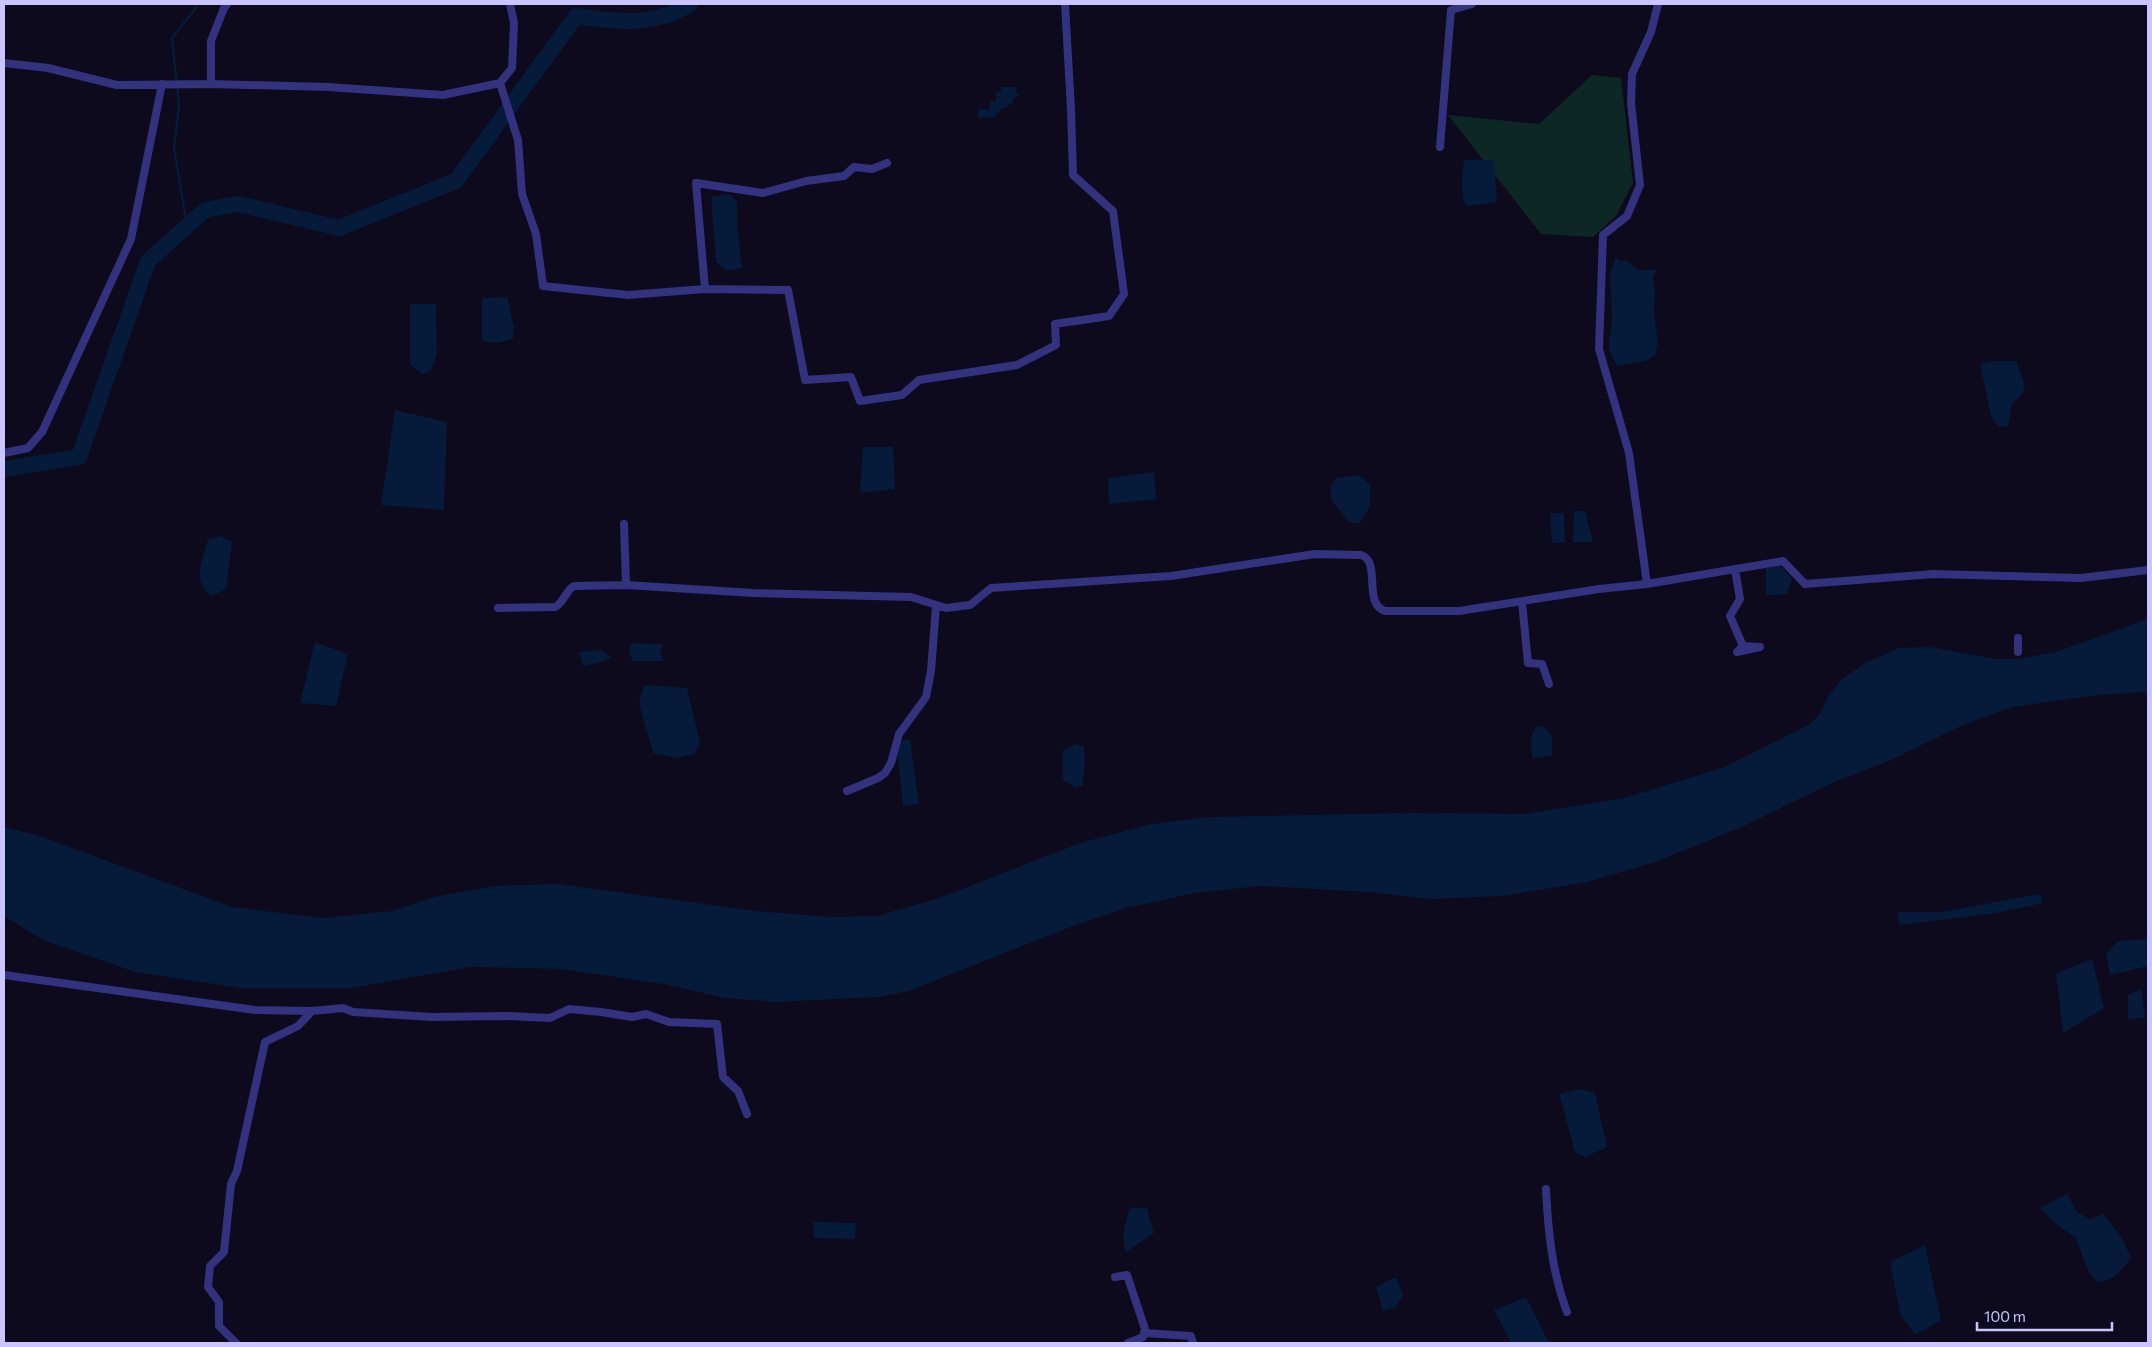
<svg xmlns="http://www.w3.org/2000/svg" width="2152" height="1347" font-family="Commissioner,sans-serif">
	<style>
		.green { fill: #0d2725 }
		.water { fill: #061a3a }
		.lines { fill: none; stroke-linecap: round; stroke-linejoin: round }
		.stream { stroke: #061a3a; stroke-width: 2.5 }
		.river { stroke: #061a3a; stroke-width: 16 }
		.minor { stroke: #32327e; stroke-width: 8 }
	</style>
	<rect width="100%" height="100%" fill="#0c0a1c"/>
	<path class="green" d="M1592,75l29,3 12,105 -17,33 -23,21 -52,-3 -93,-119 91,9z"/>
	<path class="water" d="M1001,87h16l-1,5 3,4 -6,2v5l-13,7 -5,7 -18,1 2,-9 10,1 1,-9h6v-9h5z
		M1464,160h30l3,42 -31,4c-6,-14 -4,-30 -2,-46z
		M730,194l7,9v21l5,44 -16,3 -10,-10 -5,-64z
		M1616,257l4,4 6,-1 12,10h18l-3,8 2,13 -1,23 4,27 -3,15 -9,5 -29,5 -8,-15v-9l3,-22 -2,-46z
		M507,297l7,31 -1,11 -16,4 -15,-2v-43z
		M410,304h26l1,51 -6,15 -9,4 -12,-9z
		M1992,361h24l9,25 -3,8 -10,10 -4,22 -10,1 -7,-11 -11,-52z
		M395,410l52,12 -3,88 -63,-5z
		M863,447h30l2,42 -35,4z
		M1154,472l2,27 -47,5 -1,-26z
		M1359,475l11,9v22l-10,17h-10l-18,-22 -2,-14 6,-9z
		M1574,511h11l8,31h-20z
		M1550,513h14l1,30h-13z
		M220,536l12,6 -6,47 -14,7c-22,-13 -9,-37 -4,-57z
		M1780,565l12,14 -5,15 -21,1v-27z
		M2148,619v72l-2,1 -48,3 -85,12 -48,17 -76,37 -48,18 -42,20 -55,27 -89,36 -67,20 -85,14 -76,3 -56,-7 -111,-6 -66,7 -68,15 -53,18 -164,65 -32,6 -101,5 -51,-4 -62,-14 -101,-15 -92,-2 -118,21h-112l-105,-16 -92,-32 -39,-24v-89l36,9 192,71 92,11 68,-7 42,-14 60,-11 65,-2 197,27 76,6 45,-1 62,-18 144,-56 69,-18 55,-7 205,-4 112,1 100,-16 101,-31 85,-43 11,-12 6,-14 14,-18 24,-17 34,-15 32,-1 64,12h23l38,-7z
		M315,642l33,12 -12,52 -36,-3z
		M631,643l32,1 -3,9 4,8h-31l-4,-8z
		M602,650l10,7 -10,5 -19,4 -4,-14z
		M644,685l43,3 13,55 -6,11 -17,4 -24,-5 -14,-50z
		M1537,726l8,1 7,10v18l-19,3c-3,-11 -4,-22 4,-32z
		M910,739l9,65 -16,2 -6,-56 4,-9z
		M1077,744l7,3 1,17 -3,22 -6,2 -13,-8v-30z
		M2040,894l3,9 -47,10 -96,12 -3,-13h44z
		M2148,939v27l-38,9 -4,-21 12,-13z
		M2092,959l12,49 -41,25 -7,-60z
		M2141,989l4,28 -17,3v-25z
		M1579,1089l16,4 12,54 -22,10 -10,-5 -16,-58z
		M2067,1194l10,18 13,7 13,-5 19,24 9,20c-10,13 -17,23 -34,24l-8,-9 -13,-35 -20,-14 -16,-16z
		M1135,1207l12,2 7,24 -28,19c-6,-14 0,-29 3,-43z
		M813,1222l43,1 -1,16 -41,-1z
		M1925,1245l16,75 -26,15 -15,-21 -10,-52z
		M1396,1277l7,18 -8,12 -12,4 -7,-24z
		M1526,1297l23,46h-38l-17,-33z"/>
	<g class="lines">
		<path class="stream" d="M187,226l-13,-78 5,-43 -7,-67 27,-34"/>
		<path class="river" d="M4,469l75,-12 69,-196 39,-35 18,-16 33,-6 101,24 117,-47 120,-165c41,6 77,11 114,-12"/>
		<path class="minor" d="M510,4l4,19 -2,45 -12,15 18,57 4,54 14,40 7,52 85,9 77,-6 83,1 17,90 46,-3 9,24 42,-6 17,-15 98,-15 39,-20 -1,-21 54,-8 15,-22 -11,-83 -40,-36 -2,-66 -6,-105
			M4,63l44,5 69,17 94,-1 117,3 115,8 57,-12
			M211,84v-43l13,-33 3,-4
			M1440,147l11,-137 21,-6
			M705,289l-9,-106 67,10 43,-12 38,-5 10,-9 18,2 15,-6
			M4,453l24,-5 14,-16 89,-193 31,-155
			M624,524l2,61
			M1735,569l5,30 -10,17 13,30 17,1 -23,5 6,-6
			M1647,584l-18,-131 -30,-104 4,-114 24,-19 13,-31 -9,-82 1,-29 19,-42 7,-28
			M1522,602l6,61 14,1 7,20
			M498,608l57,-1c9,-4 10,-16 19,-21l52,-1 127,8 158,4 35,11 24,-3 21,-17 180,-12 144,-22 46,1c21,7 1,48 24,56h74l140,-22 48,-5 136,-23 22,23 129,-10 147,4 67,-8
			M2018,652v-14
			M847,791l31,-13 7,-5 6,-10 8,-29 27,-37 5,-26 5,-65
			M4,975l251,35 57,1
			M1546,1189c2,42 6,83 21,123
			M1115,1277l12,-2 18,54 -2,8 -15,6
			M1144,1333l47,3 2,7
			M236,1343l-17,-17v-24l-11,-15 2,-21 14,-14 7,-68 6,-13 28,-129 33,-16 14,-15 31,-3 10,4 79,5 74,-1 44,2 19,-9 32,3 31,5 14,-3 23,8 48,2 6,53 15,14 9,23"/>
	</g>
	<rect width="2152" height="1347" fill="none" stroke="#cac5ff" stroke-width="10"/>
	<path d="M1977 1322v8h135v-8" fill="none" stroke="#cac5ff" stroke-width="2.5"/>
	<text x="1984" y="1322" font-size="15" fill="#cac5ff" stroke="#0c0a1c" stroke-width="4" paint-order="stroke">100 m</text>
</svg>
